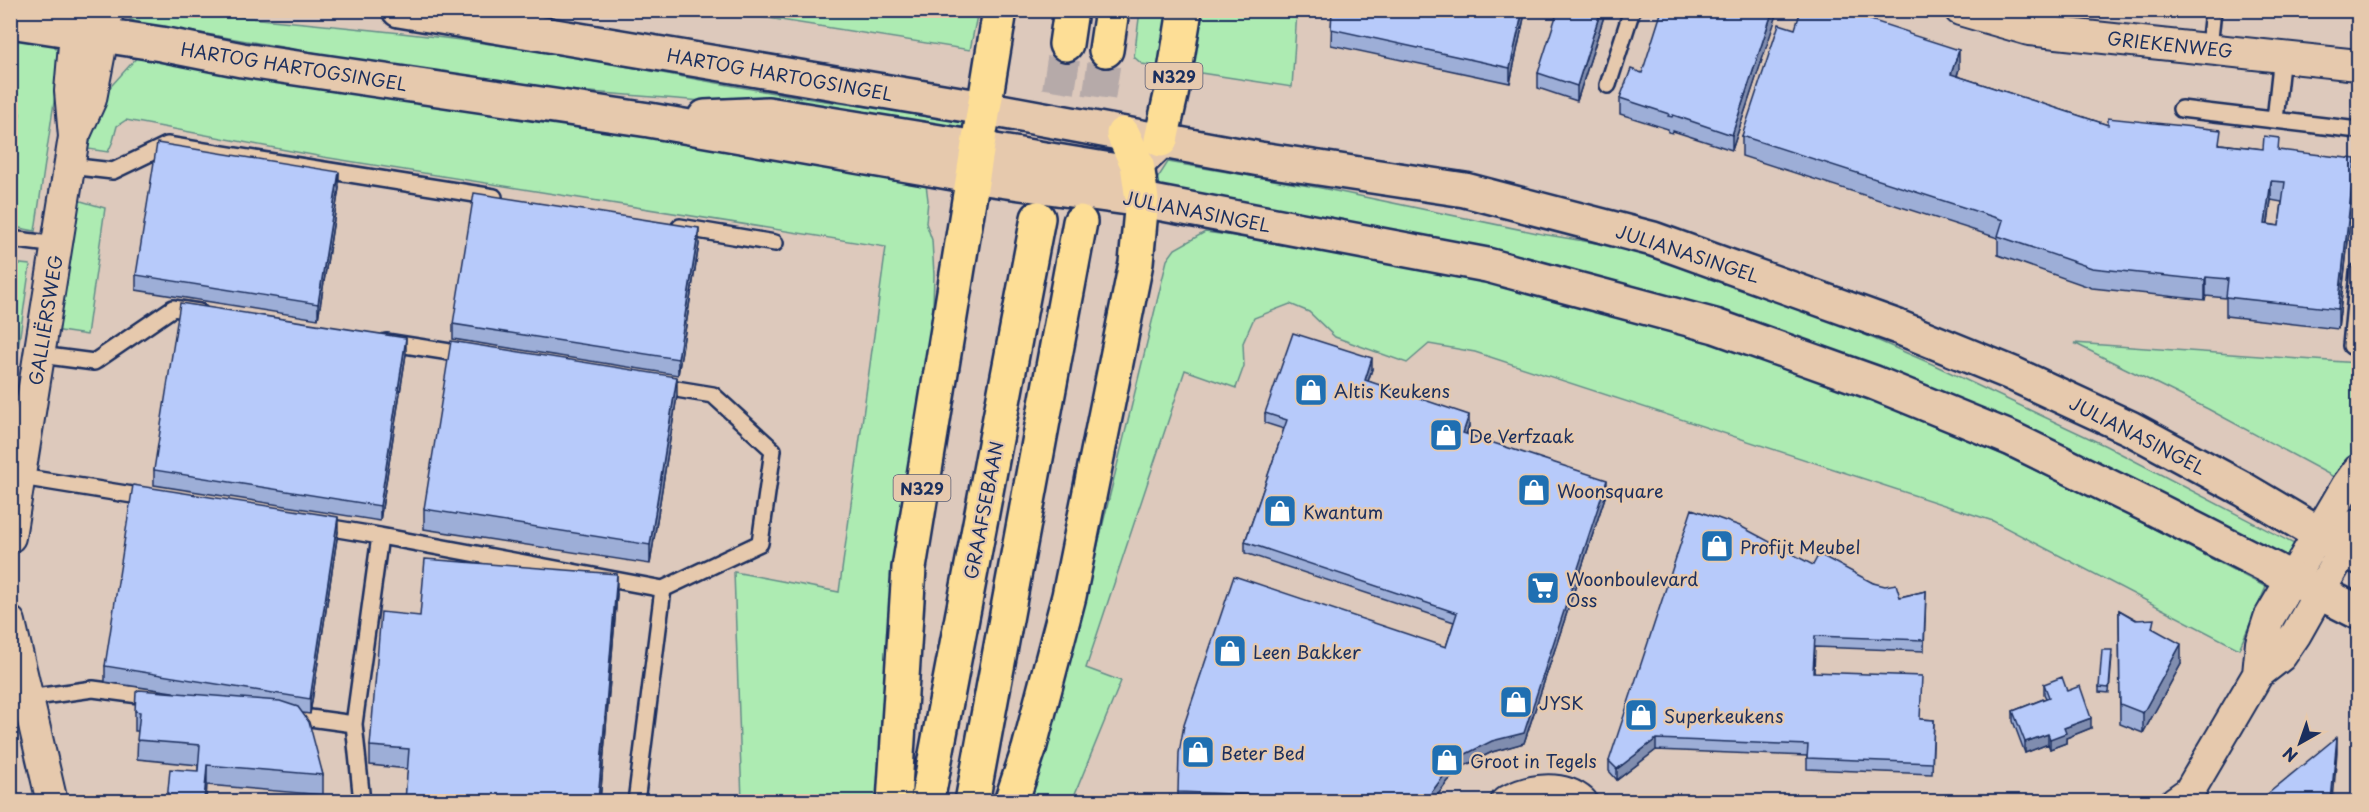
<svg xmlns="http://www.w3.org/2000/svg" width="2369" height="812" font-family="'Playpen Sans',sans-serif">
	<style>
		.green { fill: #adebb2; stroke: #648d88; stroke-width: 1.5 }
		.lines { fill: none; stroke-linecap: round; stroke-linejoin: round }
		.primary-tunnel { stroke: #b6aaa9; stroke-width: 33; stroke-dasharray: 33 16; stroke-linecap: butt }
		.service-casing { stroke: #1b2f5e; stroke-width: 20 }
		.minor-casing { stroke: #1b2f5e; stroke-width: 34 }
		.tertiary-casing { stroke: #1b2f5e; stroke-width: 38 }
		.secondary-casing { stroke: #1b2f5e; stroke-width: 38 }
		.primary-casing { stroke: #1b2f5e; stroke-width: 38 }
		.service { stroke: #e6c9ad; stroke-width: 15 }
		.minor { stroke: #e6c9ad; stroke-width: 30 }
		.tertiary { stroke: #e6c9ad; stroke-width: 33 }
		.secondary { stroke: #e6c9ad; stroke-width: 33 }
		.primary { stroke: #fdde96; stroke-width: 33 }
		.wall { fill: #9daed7; stroke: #1b2f5e; stroke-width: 1.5; fill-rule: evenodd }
		.shaded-wall { fill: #808daf; stroke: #1b2f5e; stroke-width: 1.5 }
		.building { fill: #b7cafa; stroke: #1b2f5e; stroke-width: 1.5; fill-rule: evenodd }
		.labels { text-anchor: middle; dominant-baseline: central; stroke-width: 4.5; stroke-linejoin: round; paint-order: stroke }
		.shield { fill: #e6c9ad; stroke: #585d76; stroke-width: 1.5 }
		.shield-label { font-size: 16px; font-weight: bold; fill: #1b2f5e }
		.street-label { font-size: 18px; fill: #1b2f5e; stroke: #e6c9ad }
		.poi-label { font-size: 18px; fill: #1b2f5e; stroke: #e6c9ad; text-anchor: start }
	</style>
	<rect width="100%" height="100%" fill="#ddc9bc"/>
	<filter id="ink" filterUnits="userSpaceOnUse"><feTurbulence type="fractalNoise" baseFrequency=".0167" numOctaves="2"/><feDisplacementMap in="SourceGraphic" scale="12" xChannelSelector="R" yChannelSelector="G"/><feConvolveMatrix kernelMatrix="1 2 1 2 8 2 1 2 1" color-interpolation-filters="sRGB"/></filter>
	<g filter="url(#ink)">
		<path class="green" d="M136,11h40c120,12 241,21 361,40 144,23 289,58 435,65v15l-82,-15 -387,-31 -367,-63 -10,-5z
			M702,11l276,-1v1l-8,39 -202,-32z
			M1140,11h157l-5,76 -150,-23 -8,-7z
			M11,37l42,6 5,10 -3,42 -20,136 -21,-4 -3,-4v-38l9,-72 -9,-6z
			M139,55l786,122 3,23 -2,23 6,17 2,35 -3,92 -44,434h-145l-8,-229 105,20 47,-345 -563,-90 -197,-37 -9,6 -4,15 -5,11 -20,-3 15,-54z
			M1168,162l153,26 221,46 107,18 154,56 129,56 174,82 190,99 -10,17 -220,-117 -164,-65 -199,-72 -135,-40 -69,-18 -347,-63z
			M74,199l31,9 -18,127 -33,-5z
			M1205,232l149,20 200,42 222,67 185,74 153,73 152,79 -27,62 -246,-128 -518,-169 -46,-8 -22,19 -72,-26 -26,-25 -19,-8 -36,14 -11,25 1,23 -8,22 -51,-18 -99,298 35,13 -49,120 -48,1 66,-225 77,-317 8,-11z
			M11,263l19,2 -19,133 -1,-135z
			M2074,343l284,20v97l-15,17 -11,-1 -124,-67z"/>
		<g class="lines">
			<path class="primary-tunnel" d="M1043,188l23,-144
				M1084,194l22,-144"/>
			<g class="service-casing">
				<path id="service" d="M2209,48l4,-38
					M1608,85l24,-75
					M2181,109l177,21
					M2275,120l7,-65
					M69,166l44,5 54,-26 327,52
					M680,227l95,16
					M10,239l47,6
					M386,342l83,13
					M2351,346l7,-74
					M40,355l54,7 79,-54 26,4
					M21,477l130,21
					M320,526l60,10 -26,188
					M380,536l283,53
					M28,698l65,-9 61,8
					M288,715l66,9 8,78
					M636,802l27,-213 97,-46 13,-93 -60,-55 -55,-9"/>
			</g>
			<g class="minor-casing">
				<path id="minor" d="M1960,10l69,20 329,35
					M76,132l15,-33 17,-89
					M10,537l64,-400 -4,-46 7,-81
					M10,622l42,180
					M2258,674l3,-31 8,-25 78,-133 11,-15
					M1506,802c22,-13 56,-18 76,0
					M2175,802l14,-10 69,-118 23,-18 15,-22 62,-110"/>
			</g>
			<g class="tertiary-casing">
				<path id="tertiary" d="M399,10l585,98
					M10,21l151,23 81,16 407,60 322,56
					M705,117l63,-3 209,34"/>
			</g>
			<g class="secondary-casing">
				<path id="secondary" d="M984,108l276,51 205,31 188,49 245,88 113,46 119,55 113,61 115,68
					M977,148l140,23 20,-7 21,-20
					M971,176l171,24 345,65 228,61 160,57 137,56 137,67 209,106"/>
			</g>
			<g class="primary-casing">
				<path id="primary" d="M1066,44l5,-34
					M1106,50l6,-40
					M1161,140l10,-45 14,-85
					M894,802l15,-234 91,-558
					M927,802l111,-584
					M972,802l108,-580
					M1011,802l18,-53 40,-153 67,-333 6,-63 -5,-36 -14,-30"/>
			</g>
			<use href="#service" class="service"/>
			<use href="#minor" class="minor"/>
			<use href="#tertiary" class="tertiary"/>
			<use href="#secondary" class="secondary"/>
			<use href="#primary" class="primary"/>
		</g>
		<path class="wall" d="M1332,10h192v8l-14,65 -179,-38z
			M1606,10l-29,91 -39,-13v-15z
			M1778,10l-46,140 -59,-19 -1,2 -4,-1v-3l-48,-15v-16l22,-25z
			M1795,29l164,40 -2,7 151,49 113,19 58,7 76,28 -17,150 -112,-13v-18l-20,-2 -1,4 -113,-12 -94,-33v-17l-256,-82v-20zM2271,200l11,2 -3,24 -11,-2z
			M339,188l-21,131 -182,-29v-15z
			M699,244l-21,131 -225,-36v-15z
			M406,354l-26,167 -226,-36v-15z
			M1372,369l-4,12 101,45 -2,8 140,57 -83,252 -32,9 -26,13 -18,16 -15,20h-255v-9l268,-145 8,-25 -209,-69v-11l39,-113 -19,-6v-10z
			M677,396l-27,168 -226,-35v-20z
			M338,532l-28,182 -8,-1 21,62v20l-116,-10 -9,-14v-6l-61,-6 1,-28h-3v-20l37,-19 -67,-10v-16z
			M1813,565l60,18 27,14 26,-6 -2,60 -109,-4 -1,25 107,47 13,1 -2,54 -125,-5v-13l-151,-6 -39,30 -8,-9v-10z
			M617,594l-17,207h-195l3,-32 -38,-4v-19l50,-130z
			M2119,610l35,19 27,35 -38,69 -23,-9z
			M2112,656l-3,37 -10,-1v-5z
			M2044,684l47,44 -25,10v5l-16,6 -2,-5 -23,9 -12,-32v-10l33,-13 -2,-4z"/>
		<path class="shaded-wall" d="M1523,10h1v8l-14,65v-15z
			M1601,10h5l-29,91v-15z
			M1773,10h5v2l-46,138v-15z
			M1959,50v19l-8,25v-20z
			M2355,159v20l-17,150v-20z
			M339,172v16l-21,131v-15z
			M2271,181v19l-6,44v-20z
			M699,228v16l-21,131v-16z
			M2206,277v19l-1,4v-20z
			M406,338v16l-26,167v-15z
			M1372,358v11l-7,22v-11z
			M677,377v19l-27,168v-19z
			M1469,415v11l-6,17v-10z
			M1607,480v11l-83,252 -32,9 -26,13 -18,16 -15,20h-8l23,-31z
			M338,517v15l-28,182v-15z
			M617,574v20l-17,207h-2z
			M2181,644v20l-38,69v-20z
			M2091,718v10l-25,10v5l-16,6v-10l14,-11z
			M2048,734v10l-23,9v-11z
			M2337,737v15l-4,49h-2z
			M1656,739v11l-39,30v-11z
			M207,765v20l-1,16h-2z"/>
		<path class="building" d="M1332,10h191l-13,58 -179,-39z
			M1558,10h43l-24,76 -39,-13z
			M1662,10h111l-41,125 -59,-20 -1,2 -4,-1 1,-2 -49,-16 11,-29 11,4z
			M1801,10h39l68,22 1,2 50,16 -8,24 157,51v-7l113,12 -2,14 44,5 1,-13 15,2 -1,12 77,9 -17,150 -112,-12 2,-18 -22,-2 -1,3 -113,-12 -94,-32 5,-16 -261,-84 37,-112 16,5zM2271,181l14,1 -6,44 -14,-2z
			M157,143l182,29 -21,132 -182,-29z
			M474,193l225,35 -21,131 -225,-35z
			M180,303l226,35 -26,168 -226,-36z
			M1293,333l79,25 -7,22 104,35 -6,18 144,47 -83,253 -32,8 -26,13 -18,16 -23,31 -247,-9 1,-39 5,-28 50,-149 212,71 11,-34 -212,-71 42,-122 -22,-7z
			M451,341l226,36 -27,168 -226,-36z
			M133,485l205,32 -28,182 -205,-33z
			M1692,509l48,17 73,39 6,-11 54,29 12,3 11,-2 4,13 26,-6 -2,49 -109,-4 -2,36 109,4 -2,43 14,1 -2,43 -125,-5 1,-13 -152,-6 -39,30 -8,-8z
			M425,559l192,15 -19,227h-193l4,-52 -39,-3 11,-134 39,4z
			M2119,610l17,10 18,-1 -2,9 29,16 -38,69 -23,-9z
			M2102,650h10l-3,38 -10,-1z
			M2062,677l5,14 13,-5 11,32 -27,10 2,5 -16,6 -2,-5 -23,8 -12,-31 36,-14 -5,-13z
			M139,690l141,11 18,6 11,15 14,53 -116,-10 -3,36h-37l3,-32 28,2 2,-26 -63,-5 3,-28 -5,-1 1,-19z
			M2337,737l-6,64h-72z"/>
	</g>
	<defs>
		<g id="shop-square" transform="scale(1.725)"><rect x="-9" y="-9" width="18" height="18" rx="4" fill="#1f6fb2" stroke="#e6c9ad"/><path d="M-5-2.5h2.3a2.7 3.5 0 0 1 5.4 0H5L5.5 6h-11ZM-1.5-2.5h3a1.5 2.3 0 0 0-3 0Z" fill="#fff"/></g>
		<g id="supermarket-square" transform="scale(1.725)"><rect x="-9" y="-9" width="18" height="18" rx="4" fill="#1f6fb2" stroke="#e6c9ad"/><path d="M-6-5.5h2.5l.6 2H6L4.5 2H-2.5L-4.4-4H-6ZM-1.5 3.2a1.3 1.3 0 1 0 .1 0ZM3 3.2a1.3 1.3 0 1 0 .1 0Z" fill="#fff"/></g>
	</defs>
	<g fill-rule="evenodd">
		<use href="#shop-square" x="1311" y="390"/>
		<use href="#shop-square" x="1446" y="435"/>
		<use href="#shop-square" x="1534" y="490"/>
		<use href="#shop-square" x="1280" y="511"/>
		<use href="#shop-square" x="1717" y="546"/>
		<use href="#supermarket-square" x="1543" y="588"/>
		<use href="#shop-square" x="1230" y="651"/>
		<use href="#shop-square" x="1516" y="702"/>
		<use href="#shop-square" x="1641" y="715"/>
		<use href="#shop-square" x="1198" y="752"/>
		<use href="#shop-square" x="1447" y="760"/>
	</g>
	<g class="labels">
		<g class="shield">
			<rect x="1145.5" y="63" width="57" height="26" rx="4.5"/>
			<rect x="893.5" y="475" width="57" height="26" rx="4.5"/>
		</g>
		<g class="shield-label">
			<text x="1174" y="76">N329</text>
			<text x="922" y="488">N329</text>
		</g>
		<g class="street-label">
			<text transform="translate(2170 44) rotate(6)">GRIEKENWEG</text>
			<text transform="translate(294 66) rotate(9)">HARTOG HARTOGSINGEL</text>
			<text transform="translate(780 74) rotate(10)">HARTOG HARTOGSINGEL</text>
			<text transform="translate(1197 211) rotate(11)">JULIANASINGEL</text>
			<text transform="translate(1688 253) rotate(18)">JULIANASINGEL</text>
			<text transform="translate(45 320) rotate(-81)">GALLIËRSWEG</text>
			<text transform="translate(2138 435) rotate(27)">JULIANASINGEL</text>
			<text transform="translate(983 510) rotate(-79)">GRAAFSEBAAN</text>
		</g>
		<g class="poi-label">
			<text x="1334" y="390">Altis Keukens</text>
			<text x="1469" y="435">De Verfzaak</text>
			<text x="1557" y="490">Woonsquare</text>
			<text x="1303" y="511">Kwantum</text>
			<text x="1740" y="546">Profijt Meubel</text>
			<text x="1566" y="578">Woonboulevard<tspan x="1566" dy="21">Oss</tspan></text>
			<text x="1253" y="651">Leen Bakker</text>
			<text x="1539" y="702">JYSK</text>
			<text x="1664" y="715">Superkeukens</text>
			<text x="1221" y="752">Beter Bed</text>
			<text x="1470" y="760">Groot in Tegels</text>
		</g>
	</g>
	<rect width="2369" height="812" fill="none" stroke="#e6c9ad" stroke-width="36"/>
	<rect x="18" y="18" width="2333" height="776" fill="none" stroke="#1b2f5e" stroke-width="2" filter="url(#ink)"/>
	<g transform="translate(2300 743) rotate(220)" stroke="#e6c9ad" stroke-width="4.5" paint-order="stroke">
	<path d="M0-4.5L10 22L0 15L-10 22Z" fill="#1b2f5e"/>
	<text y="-9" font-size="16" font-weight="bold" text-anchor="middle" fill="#1b2f5e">N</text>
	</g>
</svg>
